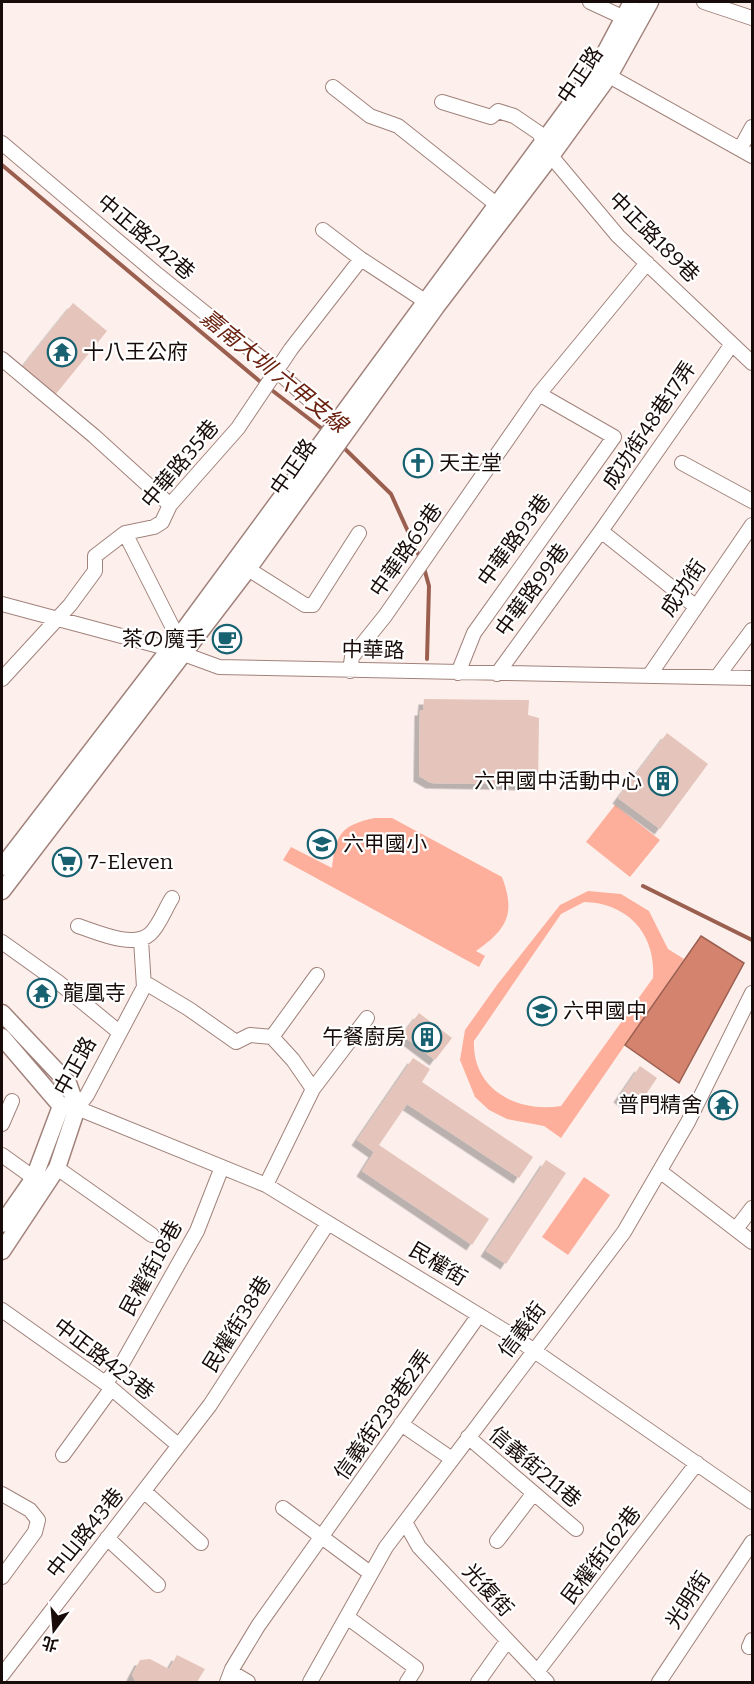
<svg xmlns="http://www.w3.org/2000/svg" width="754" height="1684" font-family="Bitter,'Noto Sans TC','Noto Sans JP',serif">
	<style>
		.green { fill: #fdaf9b; fill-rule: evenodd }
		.water { fill: #d4836f; stroke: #9b5f50; stroke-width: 1.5 }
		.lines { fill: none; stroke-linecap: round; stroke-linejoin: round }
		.stream { stroke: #9b5f50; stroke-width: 4 }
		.building { fill: #e4c4bb; filter: url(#shadow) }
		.minor-casing { stroke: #a1827b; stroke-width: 16 }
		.major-casing { stroke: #a1827b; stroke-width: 19 }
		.minor { stroke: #fff; stroke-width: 14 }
		.major { stroke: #fff; stroke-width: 16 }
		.labels { text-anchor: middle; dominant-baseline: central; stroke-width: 4.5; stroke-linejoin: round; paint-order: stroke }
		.street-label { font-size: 21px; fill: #170c09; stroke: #fff }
		.poi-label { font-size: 21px; fill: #170c09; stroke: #fff; text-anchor: start }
		.water-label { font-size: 22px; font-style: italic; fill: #6a210f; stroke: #fff }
	</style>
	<defs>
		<filter id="shadow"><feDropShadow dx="-5.5" dy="5.5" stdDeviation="0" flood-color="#0004"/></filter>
	</defs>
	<rect width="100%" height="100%" fill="#fdf0ec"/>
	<path class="green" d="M615,805l45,35 -30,37 -44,-35z
		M375,818h17l110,59c14,37 5,52 -26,74l9,5 -6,11 -196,-107 8,-13 41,21c4,-33 8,-43 43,-50z
		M588,891l33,3 28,17 19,38 16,10 -123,179 -17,-12 -37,-7 -18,-9 -14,-13 -15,-37 5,-30 32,-45 63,-80zM584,902c44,1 72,32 69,76l-92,128c-43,7 -89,-16 -87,-65l87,-127z
		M584,1177l26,18 -42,60 -26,-18z"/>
	<path class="water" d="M701,936l43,27 -65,120 -54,-38z"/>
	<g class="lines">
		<path class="stream" d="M2,165l261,219
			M269,388l56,43
			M342,446l49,48 29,64
			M424,568l5,18 -2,73
			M643,886l109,54"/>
	</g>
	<path class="building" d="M73,303l34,28 -56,69 -33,-28z
		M424,699l105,1 -1,15 11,3 -1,67 -107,-2 -12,-7 1,-66h3z
		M667,733l41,31 -48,65 -42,-31z
		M419,1013l33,25 -17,22 -33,-25z
		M413,1058l17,11 -8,13 111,75 -14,21 -112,-74 -28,41 110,74 -17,26 -110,-74 12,-19 -17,-12z
		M640,1066l17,12 -21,31 -17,-12z
		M546,1160l20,13 -60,91 -20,-13z
		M177,1655l28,14 -8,13h-61l-4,-7 8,-15 10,-1 19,10z"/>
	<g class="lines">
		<g class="minor-casing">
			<path id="minor" d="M590,2l41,19
				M704,2l48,16
				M609,76l143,80
				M333,87l37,29 28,10 98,78
				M442,102l49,15 7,-6 16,5 25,17 12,23 67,80 134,127
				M2,143l156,132 119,96 65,58
				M740,149l12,-22
				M323,230l38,29 64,42
				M2,359l92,77 76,69
				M682,463l70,38
				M601,531l94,75
				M125,533l53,105
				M248,569l57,36h8l46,-72
				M2,604l168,45 49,18 533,11
				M350,671l2,-14 33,-41 154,-222 108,-131
				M458,673l16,-40 140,-196 -75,-43
				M497,674l104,-143 131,-187
				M649,676l103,-151
				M717,677l35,-47
				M2,679l68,-74 25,-34v-15l30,-23 29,-6 8,-5 8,-17 68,-77 53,-79 70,-90
				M78,926c19,6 55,23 72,8 9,-8 15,-25 22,-36
				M141,940l3,47
				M2,942l56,40 61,50
				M272,1037l45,-62
				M272,1037l21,23 20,29
				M69,1107l8,1 189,77 244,149 242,168
				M77,1108l10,-13 57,-108 5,-2 40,24 47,33 14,-7 22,2
				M2,1124l10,-23
				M2,1155l32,23
				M57,1168l95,67
				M661,1172l91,70
				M266,1185l47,-96 54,-71
				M736,1229l16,-21
				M2,1310l103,73 73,62
				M105,1383l18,-21 74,-131 25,-64
				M401,1424l51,35
				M468,1437l108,92
				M63,1455l48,-66
				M145,1492l56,51
				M2,1494l28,16 8,10 -3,12 -33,45
				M283,1508l87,65
				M405,1522l14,25 128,135
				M107,1538l51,47
				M497,1541l36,-47
				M347,1617l69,51 -9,14
				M749,1647l3,-7
				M231,1672l17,10
				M537,1672l160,-209
				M2,1675l208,-270 118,-182
				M227,1682l5,-13 26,-43 221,-311
				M310,1682l76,-135 238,-315 64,-110 64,-129
				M478,1682l29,-41
				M659,1682l93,-140"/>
		</g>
		<g class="major-casing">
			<path id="major" d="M2,867l176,-229 418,-568 36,-68
				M2,891l246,-322 188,-262 115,-151 58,-80 41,-74
				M2,1013l66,70 9,25 -20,60 -55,83
				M2,1037l59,69 -27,72 -32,46"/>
		</g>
		<use href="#minor" class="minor"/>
		<use href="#major" class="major"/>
	</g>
	<defs>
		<g id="temple-ring" transform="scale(1.5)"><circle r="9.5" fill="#fff" stroke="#186170" stroke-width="1.5"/><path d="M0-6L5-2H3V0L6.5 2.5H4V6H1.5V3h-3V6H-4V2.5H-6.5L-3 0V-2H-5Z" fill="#186170"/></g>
		<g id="church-ring" transform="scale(1.5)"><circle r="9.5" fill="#fff" stroke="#186170" stroke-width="1.5"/><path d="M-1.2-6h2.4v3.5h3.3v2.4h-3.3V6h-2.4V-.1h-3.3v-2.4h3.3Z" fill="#186170"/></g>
		<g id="cafe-ring" transform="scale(1.5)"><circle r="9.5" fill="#fff" stroke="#186170" stroke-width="1.5"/><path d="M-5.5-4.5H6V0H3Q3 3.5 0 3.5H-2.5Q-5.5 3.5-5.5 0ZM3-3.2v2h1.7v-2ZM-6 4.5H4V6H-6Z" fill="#186170"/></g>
		<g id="building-ring" transform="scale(1.5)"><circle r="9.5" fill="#fff" stroke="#186170" stroke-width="1.5"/><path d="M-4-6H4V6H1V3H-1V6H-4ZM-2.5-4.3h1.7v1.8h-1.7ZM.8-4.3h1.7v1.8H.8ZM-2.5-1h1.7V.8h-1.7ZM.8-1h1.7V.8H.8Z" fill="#186170"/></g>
		<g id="school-ring" transform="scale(1.5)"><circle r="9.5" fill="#fff" stroke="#186170" stroke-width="1.5"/><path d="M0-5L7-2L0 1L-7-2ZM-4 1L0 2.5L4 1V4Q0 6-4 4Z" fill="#186170"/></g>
		<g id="supermarket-ring" transform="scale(1.5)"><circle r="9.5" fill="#fff" stroke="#186170" stroke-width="1.5"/><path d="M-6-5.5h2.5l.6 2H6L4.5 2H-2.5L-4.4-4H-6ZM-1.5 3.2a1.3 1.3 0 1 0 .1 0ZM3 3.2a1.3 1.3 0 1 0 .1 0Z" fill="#186170"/></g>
	</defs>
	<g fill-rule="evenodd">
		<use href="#temple-ring" x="62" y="352"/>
		<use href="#church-ring" x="418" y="463"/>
		<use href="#cafe-ring" x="227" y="639"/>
		<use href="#building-ring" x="663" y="781"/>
		<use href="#school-ring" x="322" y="844"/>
		<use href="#supermarket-ring" x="67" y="862"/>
		<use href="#temple-ring" x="42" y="993"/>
		<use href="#school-ring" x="542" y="1011"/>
		<use href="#building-ring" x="427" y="1037"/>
		<use href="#temple-ring" x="723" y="1105"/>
	</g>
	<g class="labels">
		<g class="street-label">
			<text transform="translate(580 75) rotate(-56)">中正路</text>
			<text transform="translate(146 237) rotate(40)">中正路242巷</text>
			<text transform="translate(654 237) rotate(45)">中正路189巷</text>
			<text transform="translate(649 425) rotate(-56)">成功街48巷17弄</text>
			<text transform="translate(180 464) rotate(-50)">中華路35巷</text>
			<text transform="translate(293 467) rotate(-55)">中正路</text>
			<text transform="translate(514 540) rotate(-54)">中華路93巷</text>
			<text transform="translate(406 550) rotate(-55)">中華路69巷</text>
			<text transform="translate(683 588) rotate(-56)">成功街</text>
			<text transform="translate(532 590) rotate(-54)">中華路99巷</text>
			<text transform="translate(373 650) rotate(1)">中華路</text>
			<text transform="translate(75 1066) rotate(-61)">中正路</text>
			<text transform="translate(438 1264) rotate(31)">民權街</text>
			<text transform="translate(151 1268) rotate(-61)">民權街18巷</text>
			<text transform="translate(237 1324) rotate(-58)">民權街38巷</text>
			<text transform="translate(522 1330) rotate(-53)">信義街</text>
			<text transform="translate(104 1359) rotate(37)">中正路423巷</text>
			<text transform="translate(383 1415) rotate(-55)">信義街238巷2弄</text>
			<text transform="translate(535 1467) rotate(40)">信義街211巷</text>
			<text transform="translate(85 1533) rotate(-51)">中山路43巷</text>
			<text transform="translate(601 1555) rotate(-53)">民權街162巷</text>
			<text transform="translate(488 1590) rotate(47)">光復街</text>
			<text transform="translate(688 1600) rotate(-57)">光明街</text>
		</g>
		<g class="poi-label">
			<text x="83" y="352">十八王公府</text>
			<text x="439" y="463">天主堂</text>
			<text x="206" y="639" text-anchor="end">茶の魔手</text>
			<text x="642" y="781" text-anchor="end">六甲國中活動中心</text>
			<text x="343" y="844">六甲國小</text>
			<text x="88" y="862">7-Eleven</text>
			<text x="63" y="993">龍凰寺</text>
			<text x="563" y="1011">六甲國中</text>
			<text x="406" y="1037" text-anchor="end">午餐廚房</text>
			<text x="702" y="1105" text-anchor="end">普門精舍</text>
		</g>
		<g class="water-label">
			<text transform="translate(274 371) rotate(39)">嘉南大圳 六甲支線</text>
		</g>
	</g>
	<rect width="754" height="1684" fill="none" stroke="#170c09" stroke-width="6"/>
	<g transform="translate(54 1630) rotate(196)" stroke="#ffffff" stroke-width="4.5" paint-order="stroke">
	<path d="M0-4.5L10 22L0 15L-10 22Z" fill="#170c09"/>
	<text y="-9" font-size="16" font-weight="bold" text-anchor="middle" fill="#170c09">北</text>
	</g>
</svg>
